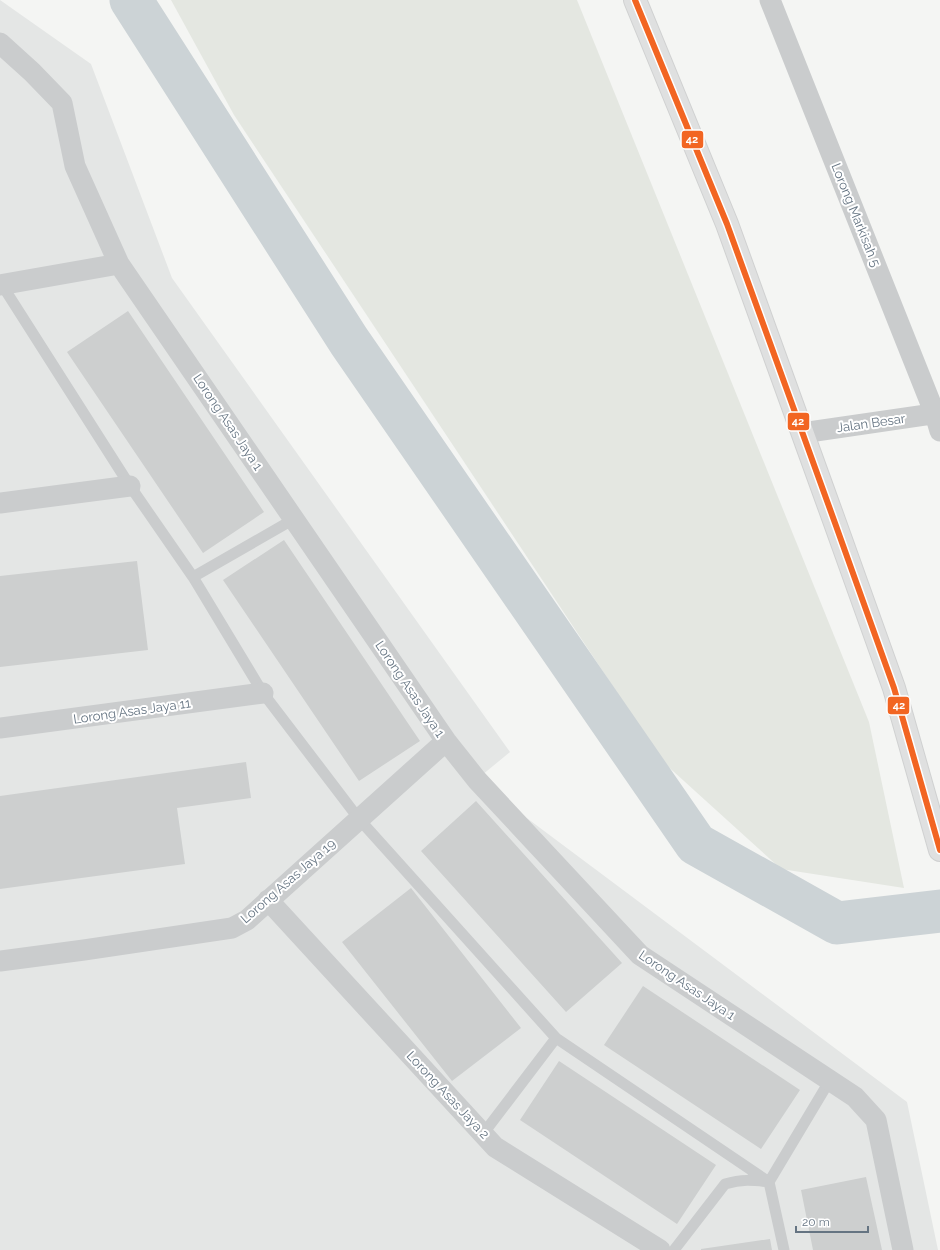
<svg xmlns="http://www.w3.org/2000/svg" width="940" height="1250" font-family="Raleway,sans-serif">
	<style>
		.built { fill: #e4e6e5 }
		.green { fill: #e4e7e1 }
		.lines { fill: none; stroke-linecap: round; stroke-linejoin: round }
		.river { stroke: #ccd3d6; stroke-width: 43 }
		.building { fill: #cdcfcf }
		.highway-casing { stroke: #d0d1d1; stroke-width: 24 }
		.lane { stroke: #cacccd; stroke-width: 11 }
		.street { stroke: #cacccd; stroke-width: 21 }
		.highway { stroke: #dfe0e0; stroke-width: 22 }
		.bus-1-casing { stroke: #fff; stroke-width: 9 }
		.bus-1 { stroke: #f26522; stroke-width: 6 }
		.labels { text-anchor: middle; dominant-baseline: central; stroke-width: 4; stroke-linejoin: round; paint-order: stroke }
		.street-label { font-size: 13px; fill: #657482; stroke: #fff }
		.line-badge { stroke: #fff; stroke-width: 1.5 }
		.badge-label { font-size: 11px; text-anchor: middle; font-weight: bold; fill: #fff }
	</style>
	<rect width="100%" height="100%" fill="#f4f5f3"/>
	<path class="built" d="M0,0l91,64 81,214 338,474 -34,28 431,322 31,148h-938z"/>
	<path class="green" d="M171,0h406l292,722 35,166 -123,-19 -118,-107 -429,-647z"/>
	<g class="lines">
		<path class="river" d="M131,0l218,341 347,503 141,79 103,-12"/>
	</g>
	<path class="building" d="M128,311l136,201 -61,41 -136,-201z
		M284,540l136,201 -61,40 -136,-201z
		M137,561l11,89 -148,17v-91z
		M246,762l5,36 -74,10 8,56 -185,25v-93z
		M476,801l146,162 -56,49 -145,-161z
		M411,888l110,140 -69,53 -110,-139z
		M643,986l157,104 -39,59 -157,-104z
		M559,1061l157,104 -39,59 -157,-104z
		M866,1177l16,73h-69l-12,-60z
		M770,1239l2,11h-71v-1z"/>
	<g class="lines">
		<g class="highway-casing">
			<path id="highway" d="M635,0l92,224 108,299 59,165 46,162"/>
		</g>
		<path class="lane" d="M2,285l128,201 63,91 70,116 96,126 197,219 213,144 15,68
			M193,577l101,-58
			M483,1134l73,-96
			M674,1250l51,-66c17,-5 27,-4 44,-2l61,-102"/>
		<path class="street" d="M770,0l165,414 5,17
			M0,43l32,29 30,31 13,63 44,98 327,477 31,39 163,175 215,142 21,23 27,130
			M0,285l119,-21
			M802,433l138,-20
			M0,503l130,-17
			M0,728l263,-35
			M268,900l227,247 165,103
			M0,961l84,-11 148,-22 15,-8 199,-179"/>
		<use href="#highway" class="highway"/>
		<g class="bus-1-casing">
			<path id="bus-1" d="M635,0l92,224 108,299 59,165 46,162"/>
		</g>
		<use href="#bus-1" class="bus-1"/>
	</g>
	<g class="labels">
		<g class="street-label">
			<text transform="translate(856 215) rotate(68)">Lorong Markisah 5</text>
			<text transform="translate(228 422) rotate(56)">Lorong Asas Jaya 1</text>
			<text transform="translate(871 423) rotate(-8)">Jalan Besar</text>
			<text transform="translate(410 689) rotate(56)">Lorong Asas Jaya 1</text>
			<text transform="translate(132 711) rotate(-8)">Lorong Asas Jaya 11</text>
			<text transform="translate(288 881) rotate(-41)">Lorong Asas Jaya 19</text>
			<text transform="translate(687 985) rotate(34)">Lorong Asas Jaya 1</text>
			<text transform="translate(448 1095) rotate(47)">Lorong Asas Jaya 2</text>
		</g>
	</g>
	<g class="line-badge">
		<rect x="681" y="130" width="23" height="19" rx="4" fill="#f26522"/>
		<rect x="787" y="412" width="23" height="19" rx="4" fill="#f26522"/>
		<rect x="887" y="696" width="23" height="19" rx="4" fill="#f26522"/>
	</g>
	<g class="badge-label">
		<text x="692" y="143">42</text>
		<text x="798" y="425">42</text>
		<text x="899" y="709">42</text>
	</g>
	<path d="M796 1226v6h72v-6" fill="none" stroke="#657482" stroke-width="2"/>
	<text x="802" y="1226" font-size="12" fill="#657482" stroke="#ffffff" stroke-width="3" paint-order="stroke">20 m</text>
</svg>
